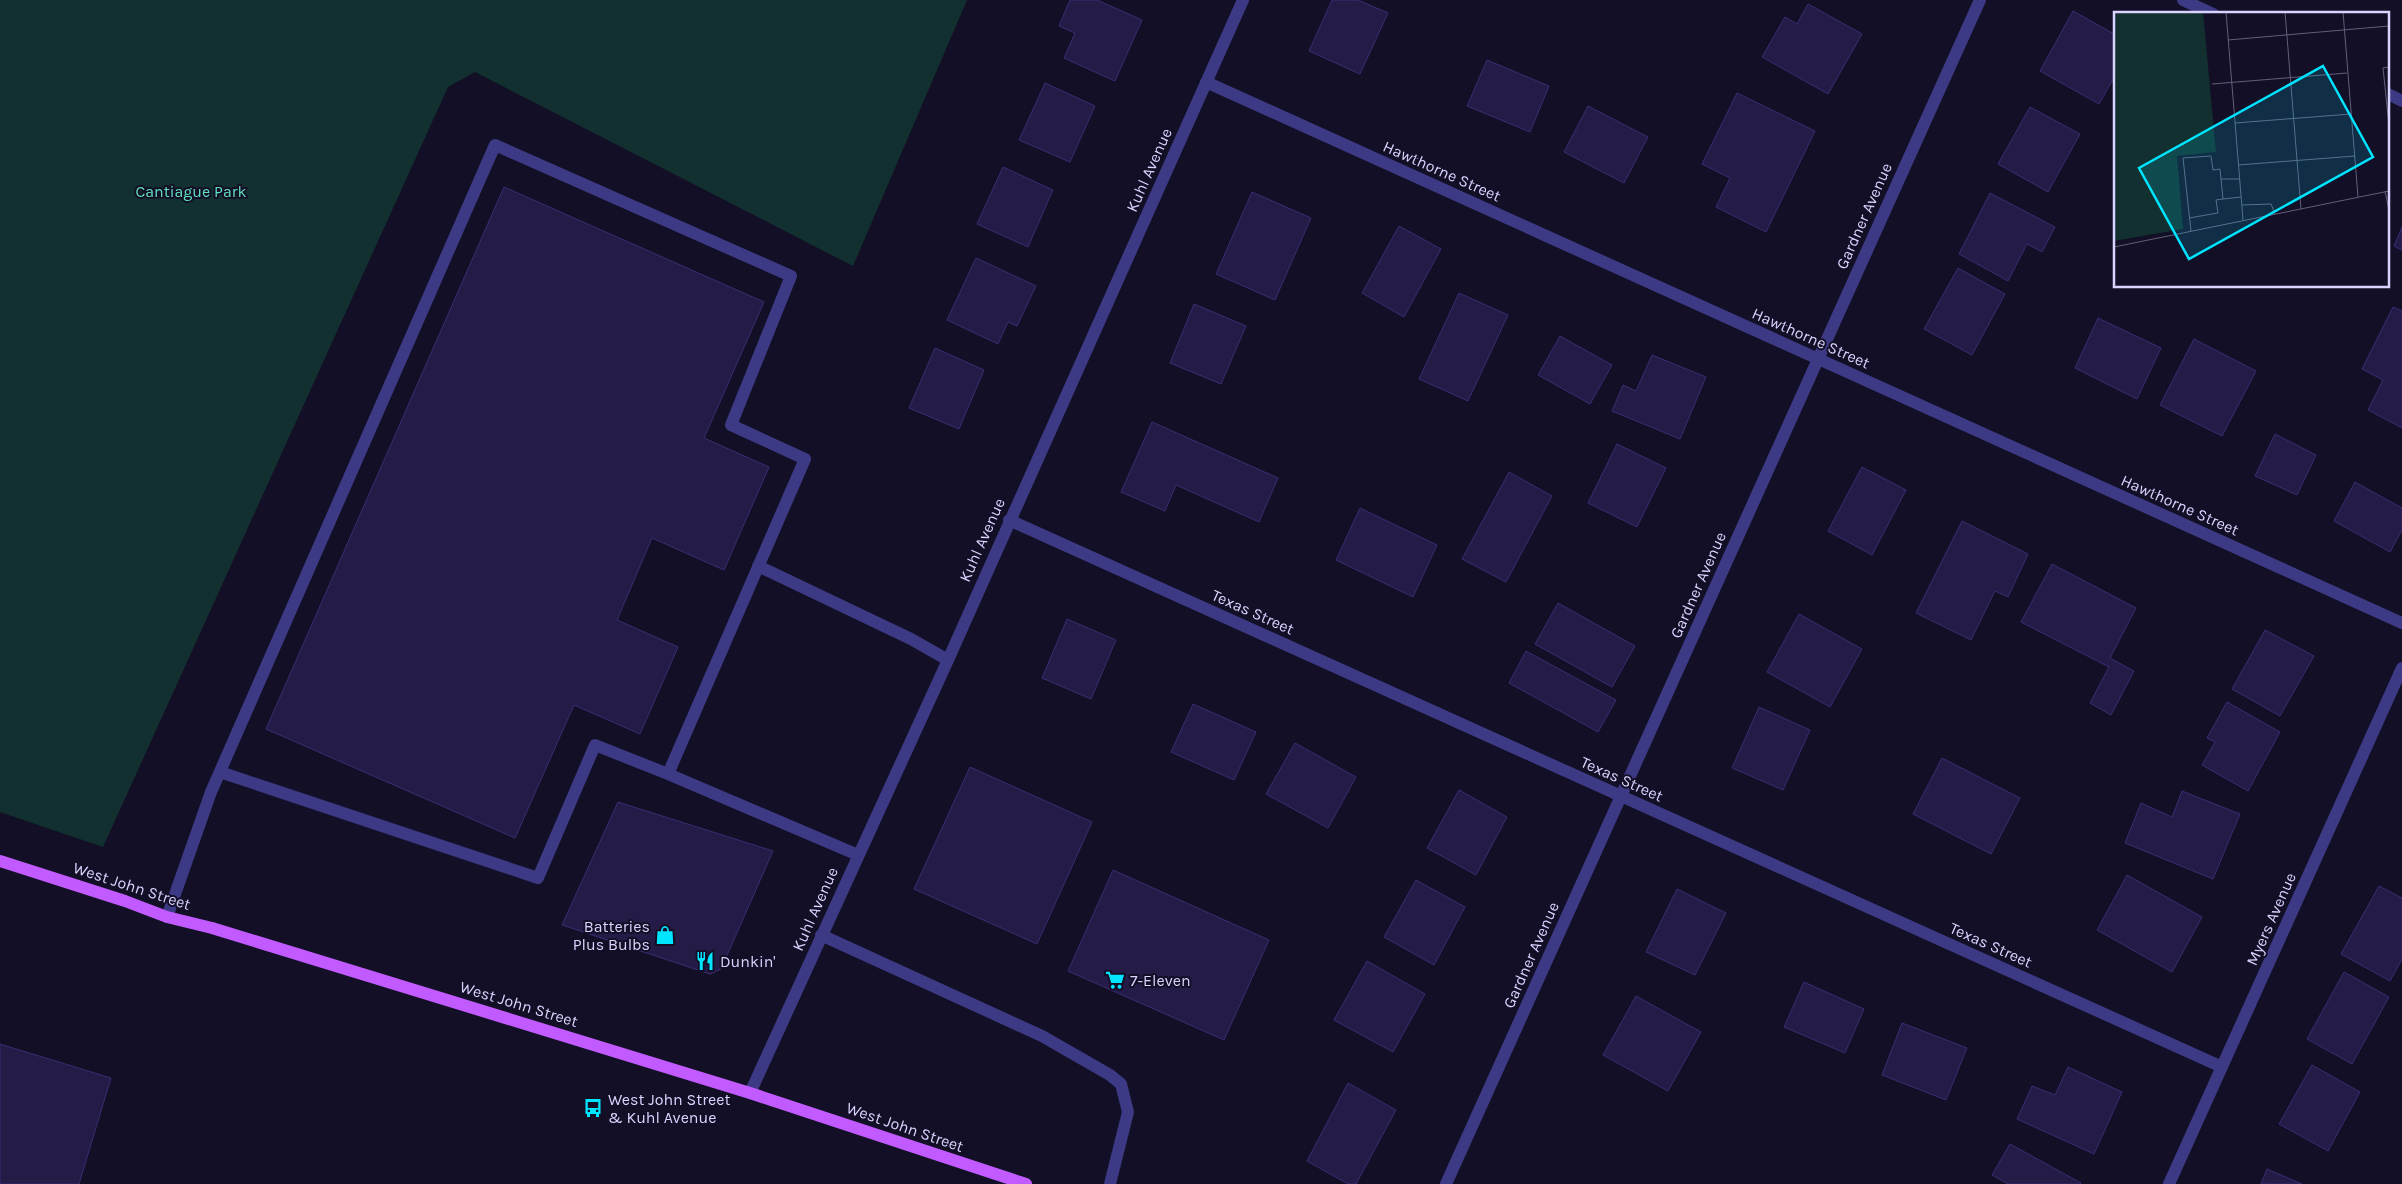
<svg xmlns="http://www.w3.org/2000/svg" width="2402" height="1184" font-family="Karla,sans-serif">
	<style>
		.green { fill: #12302f }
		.building { fill: #241b47; stroke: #3b2d73 }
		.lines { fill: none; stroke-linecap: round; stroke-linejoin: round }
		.minor { stroke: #3d3a85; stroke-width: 12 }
		.major { stroke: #c25bff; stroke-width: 12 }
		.labels { text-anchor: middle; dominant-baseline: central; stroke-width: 4; stroke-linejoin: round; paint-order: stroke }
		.street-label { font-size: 16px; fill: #d9d4ff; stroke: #130f26 }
		.park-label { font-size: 16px; fill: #5fe0c0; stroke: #130f26 }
		.poi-label { font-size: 16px; fill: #d9d4ff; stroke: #130f26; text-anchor: start }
		.inset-road { fill: none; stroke: #625e7d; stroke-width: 1 }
		.view { fill: #00e5ff; fill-opacity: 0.15; stroke: #00e5ff; stroke-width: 2.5 }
		.inset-edge { fill: none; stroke: #d9d4ff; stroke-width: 2.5 }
	</style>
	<rect width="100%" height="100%" fill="#130f26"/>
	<path class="green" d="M0,0h967l-114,266 -378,-194 -27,15 -345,760 -103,-35z"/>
	<path class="building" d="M1070,0h27l45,20 -27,61 -51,-23 11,-25 -16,-7z
		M1332,0h26l30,13 -28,61 -51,-23z
		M1808,4l54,30 -34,60 -66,-37 23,-40 12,7z
		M2073,11l43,24v39l-17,30 -59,-33z
		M1487,60l62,26 -19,46 -63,-26z
		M1045,83l50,23 -25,56 -51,-22z
		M1737,93l78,38 -49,101 -50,-25 14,-29 -28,-14z
		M1588,106l60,31 -24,46 -60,-31z
		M2030,107l50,27 -32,58 -50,-28z
		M1003,167l50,23 -25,57 -51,-23z
		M504,187l260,115 -60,136 65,29 -45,103 -72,-32 -35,82 61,27 -38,87 -66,-29 -59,133 -249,-109z
		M1252,192l59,26 -36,82 -59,-26z
		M1990,193l65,34 -13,25 -15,-8 -19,37 -49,-27z
		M1399,226l42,23 -37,68 -42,-24z
		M2402,227v23l-8,-4z
		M976,258l60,28 -19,40 -9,-4 -10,22 -51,-24z
		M1958,268l47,26 -33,61 -48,-26z
		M1459,293l49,22 -40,86 -49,-22z
		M1194,304l52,22 -25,58 -51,-21z
		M2393,307l9,4v117l-34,-18 15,-30 -21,-11z
		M2098,318l63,30 -24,51 -62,-31z
		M1560,336l52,29 -22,39 -52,-29z
		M2194,339l62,32 -34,65 -62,-31z
		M935,348l49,22 -25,59 -50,-21z
		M1652,355l54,22 -26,62 -68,-28 11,-26 13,6z
		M1152,422l126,56 -19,44 -83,-37 -11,26 -44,-19z
		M2275,434l41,21 -19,40 -42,-19z
		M1617,444l49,24 -29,59 -49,-24z
		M1862,467l44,23 -34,65 -44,-24z
		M1509,472l43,24 -46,86 -44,-23z
		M2355,482l47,26v22l-12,22 -56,-31z
		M1360,508l77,37 -24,52 -77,-37z
		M1962,521l66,33 -20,43 -13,-6 -24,49 -55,-27z
		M2052,564l84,44 -26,50 24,13 -23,44 -21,-12 19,-36 -88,-45z
		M1558,603l77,43 -23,41 -77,-43z
		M1799,614l63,35 -32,58 -63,-35z
		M1067,619l49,21 -25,59 -49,-21z
		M2265,630l49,26 -34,60 -48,-27z
		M1526,651l90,49 -18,32 -89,-49z
		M2227,702l53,30 -32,59 -46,-26 13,-23 -8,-4z
		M1193,704l63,28 -22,48 -63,-28z
		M1759,707l51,23 -27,60 -51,-22z
		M1295,743l61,34 -28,51 -62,-34z
		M1942,758l78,40 -29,56 -78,-40z
		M970,767l122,55 -55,122 -123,-55z
		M1459,790l48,27 -31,58 -49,-27z
		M2182,791l58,23 -27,65 -88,-36 16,-40 31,14z
		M618,802l155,49 -52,118 -11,5 -148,-49z
		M1113,870l156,70 -45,100 -156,-69z
		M2127,875l75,42 -30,55 -75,-42z
		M1416,880l49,27 -31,58 -50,-28z
		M2379,886l23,12v61l-12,22 -49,-27z
		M1677,889l49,24 -31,62 -49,-23z
		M1367,961l58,33 -32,58 -59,-32z
		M2344,972l45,25 -37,67 -45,-25z
		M1804,982l60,27 -19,44 -61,-26z
		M1636,996l65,36 -33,59 -65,-36z
		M1902,1023l65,25 -21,52 -64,-25z
		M0,1044l111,34 -32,106h-79z
		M2312,1065l48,27 -32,59 -49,-27z
		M2068,1067l54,25 -28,62 -77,-35 15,-33 23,9z
		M1348,1083l48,27 -40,74h-8l-41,-23z
		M2010,1144l71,39 -1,1h-72l-16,-9z
		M2267,1169l35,15h-41z"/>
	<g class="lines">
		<path class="minor" d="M2183,0l30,14
			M1206,82l1196,541
			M2388,94l14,7
			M1009,520l1213,547
			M758,566l153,73 37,21
			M220,772l318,106 57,-133 73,29
			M167,917l44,-125 284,-647 296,131 -60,149 74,34 -137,315 190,81
			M821,935l221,101 68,39 11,9 7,28 -18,72
			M750,1093l198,-433 295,-660
			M1446,1184l534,-1184
			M2169,1184l233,-516"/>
		<path class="major" d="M0,861l125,40 42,16 45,11 538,165 276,91"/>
	</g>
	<defs>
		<g id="shop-bare" transform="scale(1.5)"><path d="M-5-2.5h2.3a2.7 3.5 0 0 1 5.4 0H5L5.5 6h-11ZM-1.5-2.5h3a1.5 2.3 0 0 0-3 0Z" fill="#00e5ff" stroke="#130f26" stroke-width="2.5" paint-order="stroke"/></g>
		<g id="restaurant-bare" transform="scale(1.5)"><path d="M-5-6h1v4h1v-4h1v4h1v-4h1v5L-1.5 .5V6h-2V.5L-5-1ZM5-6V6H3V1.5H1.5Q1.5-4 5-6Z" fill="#00e5ff" stroke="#130f26" stroke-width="2.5" paint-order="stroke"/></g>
		<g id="supermarket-bare" transform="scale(1.5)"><path d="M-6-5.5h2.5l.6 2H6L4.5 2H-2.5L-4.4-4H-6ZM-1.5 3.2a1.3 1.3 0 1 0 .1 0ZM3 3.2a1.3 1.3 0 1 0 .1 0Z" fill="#00e5ff" stroke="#130f26" stroke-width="2.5" paint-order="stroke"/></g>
		<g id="bus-bare" transform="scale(1.5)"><path d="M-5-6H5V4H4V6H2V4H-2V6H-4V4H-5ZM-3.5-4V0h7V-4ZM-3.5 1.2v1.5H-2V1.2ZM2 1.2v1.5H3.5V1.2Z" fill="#00e5ff" stroke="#130f26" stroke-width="2.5" paint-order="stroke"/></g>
	</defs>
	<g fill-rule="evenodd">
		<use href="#shop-bare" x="665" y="935"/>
		<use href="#restaurant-bare" x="705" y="961"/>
		<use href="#supermarket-bare" x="1115" y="980"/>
		<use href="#bus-bare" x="593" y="1108"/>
	</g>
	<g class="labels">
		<g class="street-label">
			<text transform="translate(1149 170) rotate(-66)">Kuhl Avenue</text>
			<text transform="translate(1442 171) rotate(24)">Hawthorne Street</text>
			<text transform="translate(1864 216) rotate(-66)">Gardner Avenue</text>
			<text transform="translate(1811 338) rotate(24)">Hawthorne Street</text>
			<text transform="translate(2180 505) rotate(24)">Hawthorne Street</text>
			<text transform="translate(982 540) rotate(-66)">Kuhl Avenue</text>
			<text transform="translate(1698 585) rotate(-66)">Gardner Avenue</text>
			<text transform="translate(1253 612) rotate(24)">Texas Street</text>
			<text transform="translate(1622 779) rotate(24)">Texas Street</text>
			<text transform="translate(132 886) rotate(18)">West John Street</text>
			<text transform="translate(815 909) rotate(-66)">Kuhl Avenue</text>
			<text transform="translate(2271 919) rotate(-66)">Myers Avenue</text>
			<text transform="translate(1991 945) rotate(24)">Texas Street</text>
			<text transform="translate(1531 955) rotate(-66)">Gardner Avenue</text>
			<text transform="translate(519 1004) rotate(17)">West John Street</text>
			<text transform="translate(905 1127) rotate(19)">West John Street</text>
		</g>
		<g class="park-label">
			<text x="191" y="191">Cantiague Park</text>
		</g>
		<g class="poi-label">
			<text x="650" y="926" text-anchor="end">Batteries<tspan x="650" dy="18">Plus Bulbs</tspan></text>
			<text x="720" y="961">Dunkin'</text>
			<text x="1130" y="980">7-Eleven</text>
			<text x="608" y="1099">West John Street<tspan x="608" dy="18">&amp; Kuhl Avenue</tspan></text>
		</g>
	</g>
	<g transform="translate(2114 12)">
		<rect width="275" height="275" fill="#130f26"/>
		<path d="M0,0h89l13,140 -39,4 6,73 -69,12z" fill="#12302f"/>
		<path class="inset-road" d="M112,0l17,208M171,0l16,197M229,0l15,185M114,28l161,-14M275,55l-6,1 6,57M98,72l135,-11M121,111l116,-9M124,153l117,-9M107,167h19M271,179l4,19M128,193l29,-1 4,10M75,206l29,-5 -2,-13 7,-1M77,219l-8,-73 28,-2 2,14 7,-1 3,30 18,-2M0,235l275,-56"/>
		<path class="view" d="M209,54l50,91 -184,102 -50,-91z"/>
		<rect width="275" height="275" class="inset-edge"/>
	</g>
</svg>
